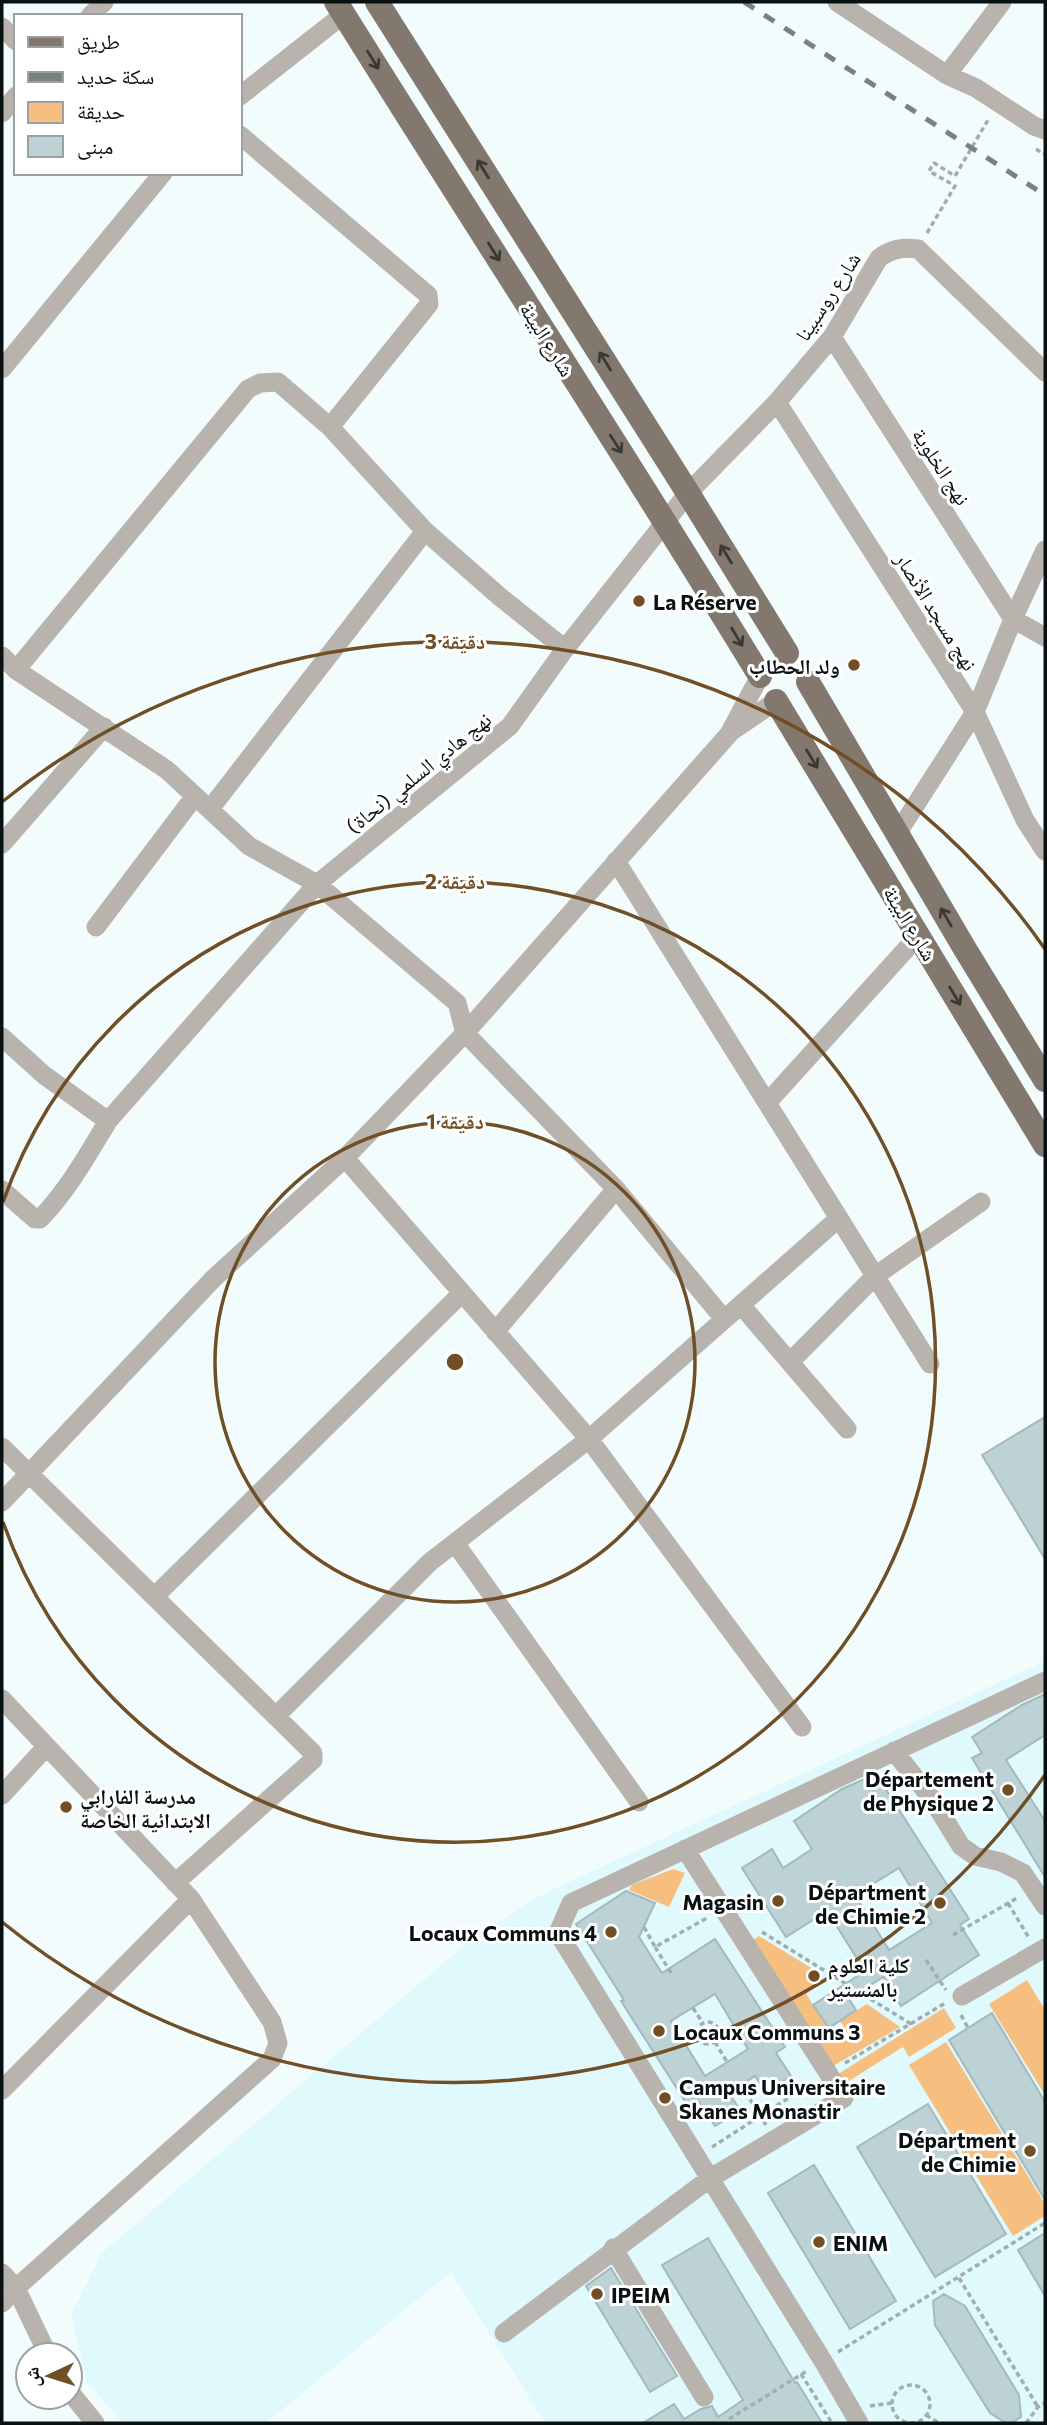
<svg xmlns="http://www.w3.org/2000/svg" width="1047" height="2425" font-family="Commissioner,'Noto Naskh Arabic',sans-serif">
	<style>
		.built { fill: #dff9fd }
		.green { fill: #f6bf80 }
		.building { fill: #bcd2d5; stroke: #a4b9bd; stroke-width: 2; fill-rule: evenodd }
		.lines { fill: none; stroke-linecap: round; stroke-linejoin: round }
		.path { stroke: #a4adae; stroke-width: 3.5; stroke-dasharray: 5 3.5; stroke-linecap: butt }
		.minor { stroke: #b8b3ad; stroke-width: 19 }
		.major { stroke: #82786d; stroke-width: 24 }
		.rail { stroke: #798182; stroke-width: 5; stroke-dasharray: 12 12; stroke-linecap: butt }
		.oneway { stroke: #393a36 }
		.ring { fill: none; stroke: #704f26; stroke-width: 3.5 }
		.poi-dot { fill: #704f26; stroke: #fff; stroke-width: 2.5 }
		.labels { text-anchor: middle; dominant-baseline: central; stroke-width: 6; stroke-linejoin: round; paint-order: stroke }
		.street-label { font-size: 21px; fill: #091112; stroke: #fff }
		.poi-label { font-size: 21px; font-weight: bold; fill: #091112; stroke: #fff; text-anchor: start }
		.centre { fill: #704f26; stroke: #fff; stroke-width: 3.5 }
		.ring-label { font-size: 21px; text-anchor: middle; font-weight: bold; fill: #704f26; stroke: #fff; stroke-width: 6; stroke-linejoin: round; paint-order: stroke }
	</style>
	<rect width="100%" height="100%" fill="#f3fcfd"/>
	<path class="built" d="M1045,1661v762h-500l-94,-151 -185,151h-144l-35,-42 -16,-66 31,-62 364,-309 69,-46z"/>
	<path class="green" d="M673,1869l12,4 -16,34 -40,-17 3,-5z
		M759,1936l54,33 10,13 -17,12 32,48 11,-7 -9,-14 27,-17 33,23 -67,39 -83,-124z
		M1027,1980l18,30v85l-56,-91z
		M944,2008l12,20 -47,29 -6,-10 -59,37 -6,-10z
		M946,2042l99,162v12l-32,20 -104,-171z"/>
	<path class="building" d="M1045,1417v142l-63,-104z
		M1045,1694v41l-39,25 39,61v56l-73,-119 10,-5 -10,-16 50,-32z
		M876,1774l93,145 -9,6 19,30 -78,51 -18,-29 -34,22 7,11 -27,18 -16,-23 52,-34 -38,-60 -41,26 -44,-69 30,-19 11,19 29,-19 -18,-28 48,-32zM899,1868l33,55 -43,27 -34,-55z
		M626,1891l29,12 -16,34 23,36 53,-34 70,108 -9,6 15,23 -25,17 -11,-17 -26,17 11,17 -25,16 -17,-26 -10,6 -67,-105 3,-1 -48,-76zM715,1994l33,55 -43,27 -34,-55z
		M992,2013l53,89v98l-96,-160z
		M928,2104l78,130 -71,43 -78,-130z
		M814,2165l82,136 -46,28 -82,-136z
		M1045,2233v63l-27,-46z
		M708,2238l87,145 2,-1 25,41h-179l31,-19 10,15 17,-10 11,-3 6,11 25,-17 -81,-135z
		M611,2268l66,108 -27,16 -64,-106z
		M944,2294l21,12 54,89 2,22 -10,6h-5l-16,-10 -55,-88 -2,-24z"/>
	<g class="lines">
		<path class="path" d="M1036,149l8,5 1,-1
			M927,233l28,-47 -26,-15 5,-8 21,13 33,-56 2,2
			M1008,1903l21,35
			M644,1927l11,20 52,-29
			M762,1932l149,92
			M953,1935l64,-37
			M655,1947l18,29
			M926,1960l20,30
			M693,2008l10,15
			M961,2015l7,13
			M697 2033a11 11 0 1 1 22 0a11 11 0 1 1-22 0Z
			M715,2042l12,20
			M845,2063l102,-61
			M741,2085l25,40
			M712,2147l100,-64
			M959,2278l79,129
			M838,2352l207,-129
			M801,2374l31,49
			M892 2404a19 19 0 1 1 38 0a19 19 0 1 1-38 0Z
			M870,2406l22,-3
			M926,2415l13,8
			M729,2419l78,-48
			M1026,2423l12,-16 7,-4"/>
		<path class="minor" d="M837,2l110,73 55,-73
			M90,16l14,-14
			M2,27l14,14
			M947,75l29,13 58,38 11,4
			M240,96l104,-82
			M2,113l14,-17
			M240,135l188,160 1,9 -99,123
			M832,337l181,282 32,18
			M2,369l161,-196
			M777,402l198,310 50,108 20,31
			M2,656l14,14 151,100 82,76 68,38 140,119 8,30 151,156 108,130
			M16,670l232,-281 12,-6 18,-1 52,45 95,104 74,65 66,53
			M732,731l44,-30
			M210,809l215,-278
			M897,834l78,-122 38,-93 32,-69
			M2,844l102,-117
			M616,861l314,503
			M96,927l99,-131
			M2,1037l42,38 64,46 209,-237 193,-158 55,-77 123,-156 89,-91 55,-65 47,-79c13,-9 23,-11 39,-9l127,123
			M767,1103l151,-167
			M345,1158l244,281 213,288
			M2,1190l33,29h5c28,-29 47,-63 68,-98
			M741,1305l106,124
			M495,1332l121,-143
			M790,1362l85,-86 106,-74
			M2,1447l311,306v7l-138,123
			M2,1502l212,-224 131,-120 120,-125 264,-299 31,-58
			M455,1543l184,259
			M155,1596l307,-303
			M2,1699l189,200 81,123 6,21 -6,16 -256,229 -14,15
			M277,1715l153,-153 159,-123 250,-221
			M894,1751l38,48 29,47 14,10 26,6 22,11 22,33
			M2,1795l44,-48
			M962,1996l83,-48
			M2,2090l189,-191
			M613,2248l91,149
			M2,2273l14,15 32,67
			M504,2333l205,-154 135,-81 -159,-249
			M70,2392l25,31
			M859,2423l-36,-62 -265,-428 13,-30 474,-222"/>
		<path class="major" d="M336,2c140,225 286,447 424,674
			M377,2l311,491 99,160
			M808,682l157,267 80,131
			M776,701l269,444"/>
		<path class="rail" d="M744,2l301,193"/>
	</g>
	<defs><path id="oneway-shaft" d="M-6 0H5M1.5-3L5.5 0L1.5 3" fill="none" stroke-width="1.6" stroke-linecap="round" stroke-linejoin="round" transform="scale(1.75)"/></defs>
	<g class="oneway">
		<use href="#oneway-shaft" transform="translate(373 60) rotate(58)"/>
		<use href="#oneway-shaft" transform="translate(483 169) rotate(-122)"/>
		<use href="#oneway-shaft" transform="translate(494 252) rotate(58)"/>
		<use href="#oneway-shaft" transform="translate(605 361) rotate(-122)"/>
		<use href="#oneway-shaft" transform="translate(616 444) rotate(57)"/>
		<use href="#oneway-shaft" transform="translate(726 554) rotate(-122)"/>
		<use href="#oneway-shaft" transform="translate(737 637) rotate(59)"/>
		<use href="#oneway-shaft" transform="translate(812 759) rotate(59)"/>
		<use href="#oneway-shaft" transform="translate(946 917) rotate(-120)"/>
		<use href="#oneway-shaft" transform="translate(955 996) rotate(59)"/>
	</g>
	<g class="ring">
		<circle cx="455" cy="1362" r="240"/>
		<path d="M3 1202A480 480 0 1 1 3 1522"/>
		<path d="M1045 1775A720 720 0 0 1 2 1922M2 802A720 720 0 0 1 1045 949"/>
	</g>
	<g class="poi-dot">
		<circle cx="639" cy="601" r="7"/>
		<circle cx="854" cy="665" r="7"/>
		<circle cx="1008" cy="1790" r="7"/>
		<circle cx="66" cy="1807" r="7"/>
		<circle cx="778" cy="1901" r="7"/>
		<circle cx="940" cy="1903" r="7"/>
		<circle cx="611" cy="1932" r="7"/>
		<circle cx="814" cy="1976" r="7"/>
		<circle cx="659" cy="2031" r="7"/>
		<circle cx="665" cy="2098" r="7"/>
		<circle cx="1030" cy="2151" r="7"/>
		<circle cx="819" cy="2242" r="7"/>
		<circle cx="597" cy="2294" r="7"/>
	</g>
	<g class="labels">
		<g class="street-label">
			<text transform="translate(827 296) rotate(-57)">شارع روسبينا</text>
			<text transform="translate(548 339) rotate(58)">شارع البيئة</text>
			<text transform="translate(942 466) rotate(57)">نهج الخلوية</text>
			<text transform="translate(937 611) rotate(58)">نهج مسجد الأنصار</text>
			<text transform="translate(418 772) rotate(-39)">نهج هادي السلمي (نحاة)</text>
			<text transform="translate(911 923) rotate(59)">شارع البيئة</text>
		</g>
		<g class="poi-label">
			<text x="653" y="601">La Réserve</text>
			<text x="840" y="665" text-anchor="end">ولد الحطاب</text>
			<text x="994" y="1778" text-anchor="end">Département<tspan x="994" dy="24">de Physique 2</tspan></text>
			<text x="80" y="1795">مدرسة الفارابي<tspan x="80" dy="24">الابتدائية الخاصة</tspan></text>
			<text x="926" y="1891" text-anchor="end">Départment<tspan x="926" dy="24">de Chimie 2</tspan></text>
			<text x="764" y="1901" text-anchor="end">Magasin</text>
			<text x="597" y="1932" text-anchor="end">Locaux Communs 4</text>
			<text x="828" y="1964">كلية العلوم<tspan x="828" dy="24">بالمنستير</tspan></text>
			<text x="673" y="2031">Locaux Communs 3</text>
			<text x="679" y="2086">Campus Universitaire<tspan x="679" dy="24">Skanes Monastir</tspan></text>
			<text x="1016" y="2139" text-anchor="end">Départment<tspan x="1016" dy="24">de Chimie</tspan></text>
			<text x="833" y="2242">ENIM</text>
			<text x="611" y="2294">IPEIM</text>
		</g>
	</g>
	<circle cx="455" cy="1362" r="10" class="centre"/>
	<g class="ring-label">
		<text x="455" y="649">3 دقيقة</text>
		<text x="455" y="889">2 دقيقة</text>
		<text x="455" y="1129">1 دقيقة</text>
	</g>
	<rect width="1047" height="2425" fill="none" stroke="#091112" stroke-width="7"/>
	<rect x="14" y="14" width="228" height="161" fill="#ffffff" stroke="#9da0a0" stroke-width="2"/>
	<rect x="28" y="37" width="35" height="10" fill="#82786d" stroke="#9da0a0" stroke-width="2"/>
	<text x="77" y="49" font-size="21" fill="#091112">طريق</text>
	<rect x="28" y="72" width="35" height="10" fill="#798182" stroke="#9da0a0" stroke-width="2"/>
	<text x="77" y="84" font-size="21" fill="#091112">سكة حديد</text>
	<rect x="28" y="102" width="35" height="21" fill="#f6bf80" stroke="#9da0a0" stroke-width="2"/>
	<text x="77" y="119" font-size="21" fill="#091112">حديقة</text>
	<rect x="28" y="136" width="35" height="21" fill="#bcd2d5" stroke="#9da0a0" stroke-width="2"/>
	<text x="77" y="154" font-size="21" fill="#091112">مبنى</text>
	<g transform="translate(49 2376) rotate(266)"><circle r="33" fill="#ffffff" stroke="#9da0a0" stroke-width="2"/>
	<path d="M0-5L12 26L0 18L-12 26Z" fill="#704f26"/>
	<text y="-10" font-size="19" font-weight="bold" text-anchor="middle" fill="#091112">ش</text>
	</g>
</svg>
